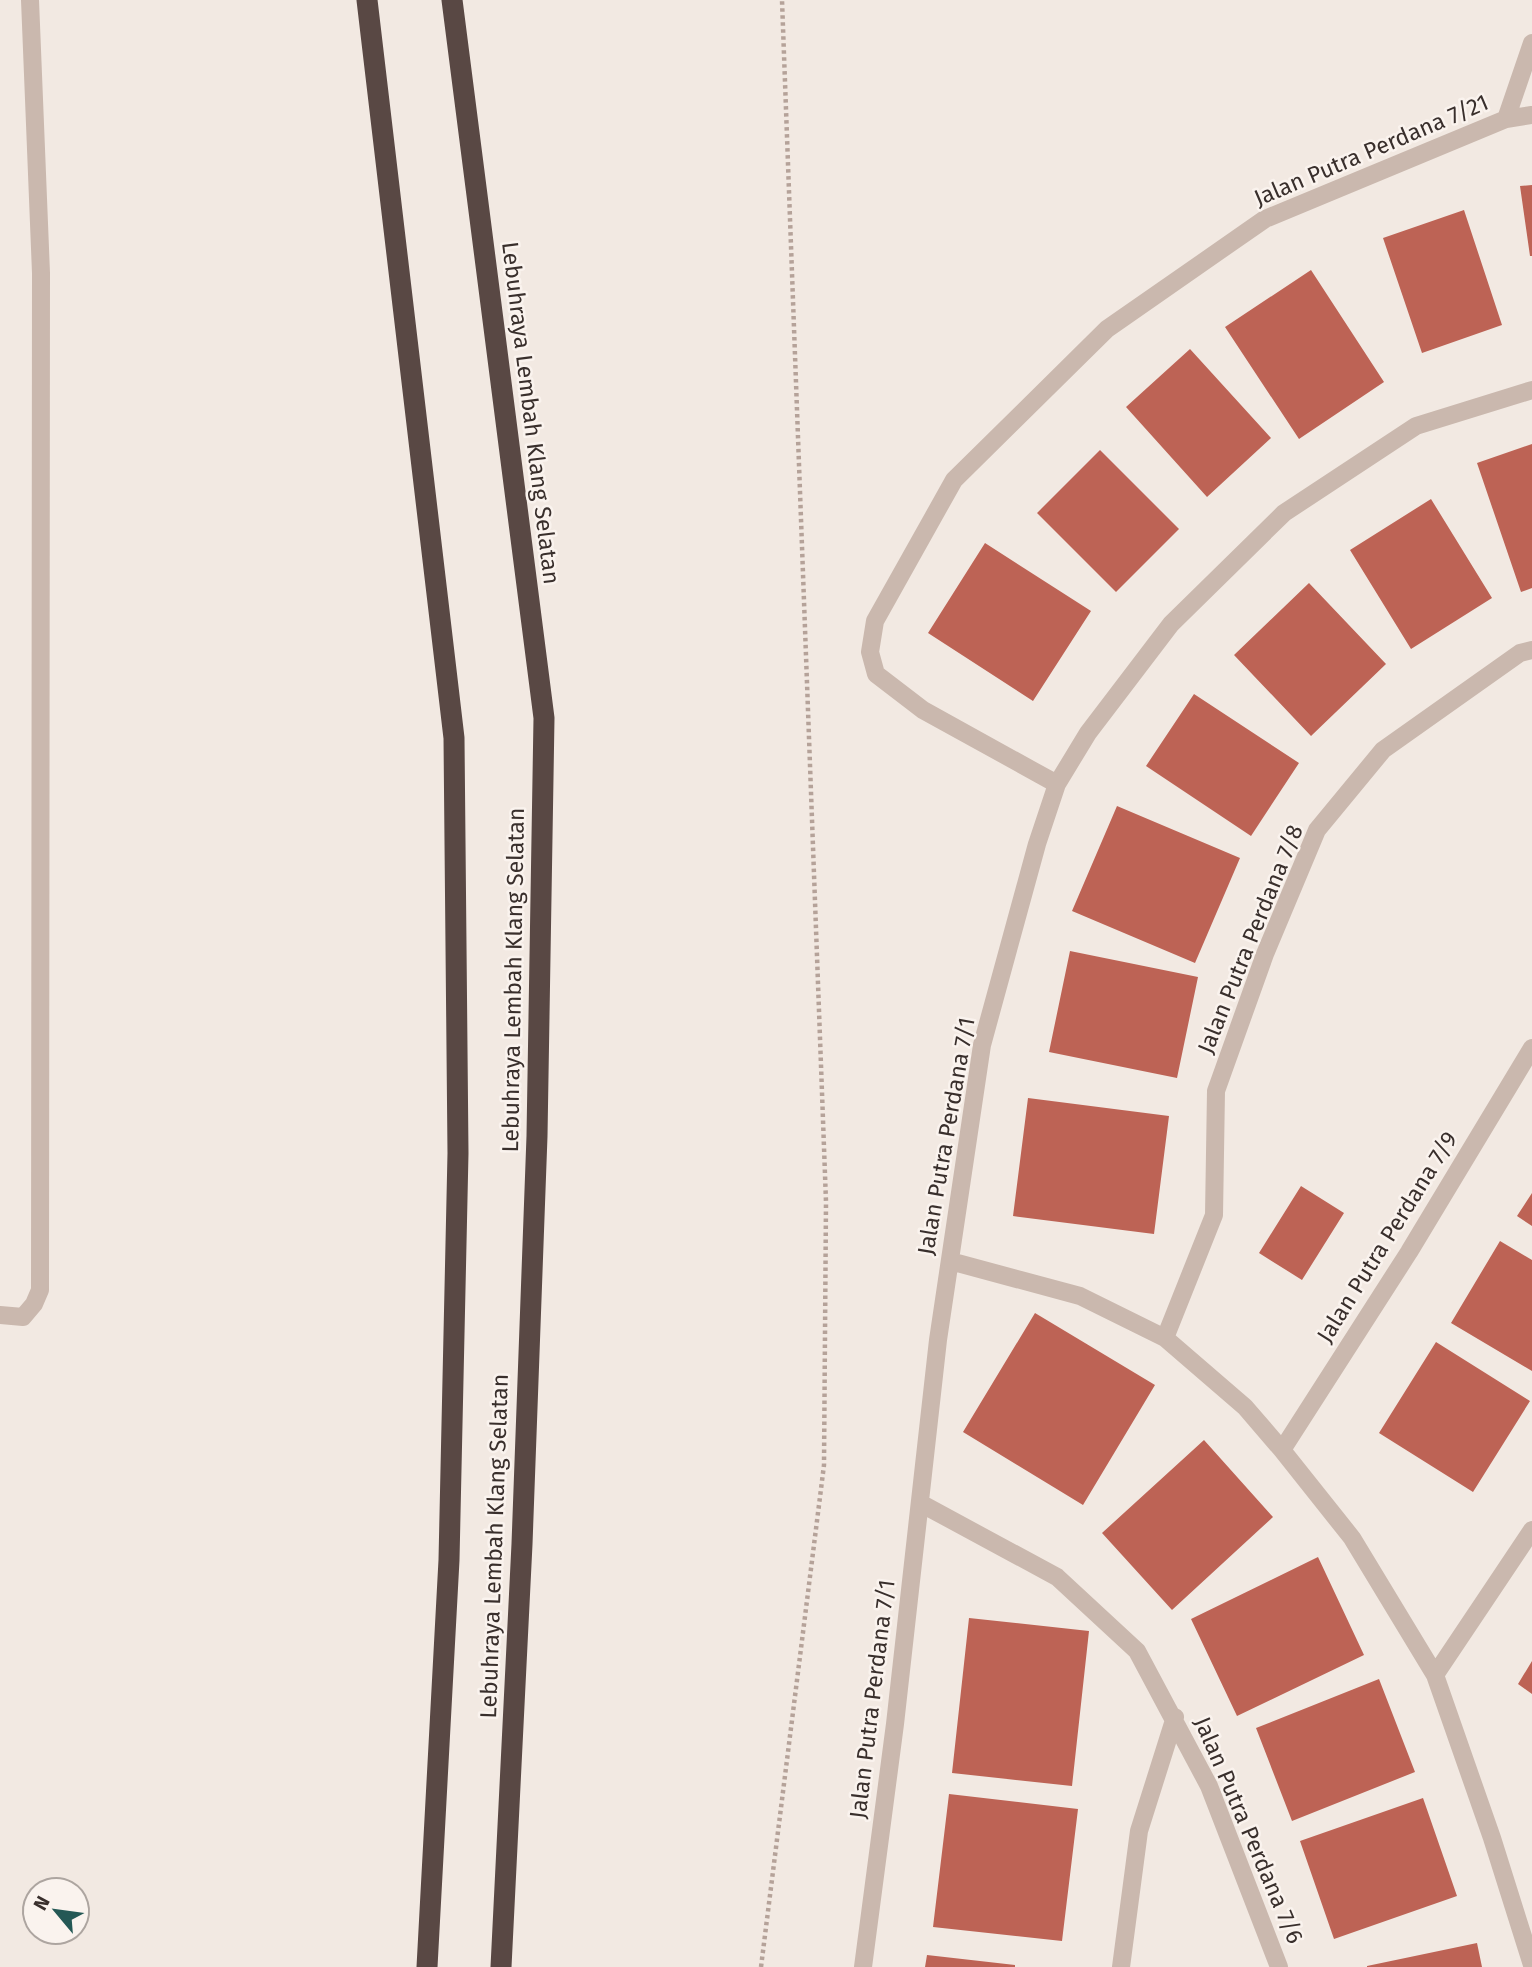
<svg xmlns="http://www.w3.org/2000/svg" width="1532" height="1967" font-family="'Fira Sans',sans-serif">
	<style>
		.building { fill: #bd6355 }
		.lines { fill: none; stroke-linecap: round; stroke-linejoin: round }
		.path { stroke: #b5a299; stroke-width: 4.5; stroke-dasharray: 3.5 3.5; stroke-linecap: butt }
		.minor { stroke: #cab8ae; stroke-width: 18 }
		.motorway { stroke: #594844; stroke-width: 21 }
		.labels { text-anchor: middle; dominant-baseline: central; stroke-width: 5; stroke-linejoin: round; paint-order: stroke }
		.street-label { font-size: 23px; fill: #392f2c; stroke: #faf3ee }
	</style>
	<rect width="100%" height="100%" fill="#f2e9e2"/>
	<path class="building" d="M1532,185v71h-2l-10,-70z
		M1464,210l38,115 -80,28 -39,-115z
		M1311,270l73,112 -85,57 -74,-112z
		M1190,349l81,89 -64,59 -81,-90z
		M1532,444v144l-11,4 -44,-129z
		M1100,450l79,79 -63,63 -79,-79z
		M1431,499l61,99 -81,51 -61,-99z
		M985,543l106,68 -58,90 -105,-68z
		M1309,583l77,81 -75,72 -77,-81z
		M1194,694l105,69 -48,73 -105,-70z
		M1117,806l123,52 -45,105 -123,-52z
		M1070,951l128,26 -21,101 -128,-26z
		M1028,1098l141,18 -15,118 -141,-18z
		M1301,1186l43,27 -42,67 -43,-27z
		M1532,1193v33l-15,-10z
		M1500,1241l32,19v111l-81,-48z
		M1035,1313l120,72 -72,120 -120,-73z
		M1436,1342l94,59 -57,91 -94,-59z
		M1204,1440l69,77 -101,93 -70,-77z
		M1318,1557l46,98 -127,61 -46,-97z
		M969,1618l120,13 -17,155 -120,-13z
		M1532,1661v33l-14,-10z
		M1379,1679l36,93 -123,49 -36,-93z
		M949,1794l129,15 -16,132 -129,-14z
		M1423,1798l34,98 -123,43 -34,-98z
		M1477,1943l5,24h-115v-1z
		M927,1955l88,10v2h-90z"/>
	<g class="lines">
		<path class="path" d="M761,1967l63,-502 2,-263 -44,-1202"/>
		<path class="minor" d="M1506,119l26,-76
			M1057,784l-134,-74 -47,-36 -6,-22 5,-31 79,-141 153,-151 158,-110 241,-100 26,-4
			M950,1261l130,35 85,42 80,69 37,43 70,88 83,137 57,163 40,127
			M0,1315l23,2 11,-13 6,-14 1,-1017 -11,-273
			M1165,1338l49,-123 2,-124 49,-137 52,-124 66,-80 137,-97 12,-3
			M1282,1450l127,-198 123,-204
			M920,1503l137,74 80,74 72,135 70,181
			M1435,1675l97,-145
			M863,1967l32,-243 43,-384 44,-295 55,-201 20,-60 31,-51 83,-109 113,-111 132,-87 116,-36
			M1121,1967l18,-136 36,-114"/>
		<path class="motorway" d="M367,0l87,738 4,415 -9,407 -22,407
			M452,0l92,718 -7,418 -15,408 -21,423"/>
	</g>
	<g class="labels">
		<g class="street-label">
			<text transform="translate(1371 150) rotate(-23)">Jalan Putra Perdana 7/21</text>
			<text transform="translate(531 413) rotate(83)">Lebuhraya Lembah Klang Selatan</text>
			<text transform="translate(1250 939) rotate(-68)">Jalan Putra Perdana 7/8</text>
			<text transform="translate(513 980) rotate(-89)">Lebuhraya Lembah Klang Selatan</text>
			<text transform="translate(946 1136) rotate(-80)">Jalan Putra Perdana 7/1</text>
			<text transform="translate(1387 1237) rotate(-58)">Jalan Putra Perdana 7/9</text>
			<text transform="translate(494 1546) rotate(-88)">Lebuhraya Lembah Klang Selatan</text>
			<text transform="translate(872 1699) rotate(-83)">Jalan Putra Perdana 7/1</text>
			<text transform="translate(1249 1830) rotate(67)">Jalan Putra Perdana 7/6</text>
		</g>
	</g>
	<g transform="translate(56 1911) rotate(299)"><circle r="33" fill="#faf3ee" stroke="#ada5a0" stroke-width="2"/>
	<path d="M0-5L12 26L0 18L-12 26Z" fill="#245855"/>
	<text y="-10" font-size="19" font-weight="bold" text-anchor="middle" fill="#392f2c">N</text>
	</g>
</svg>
